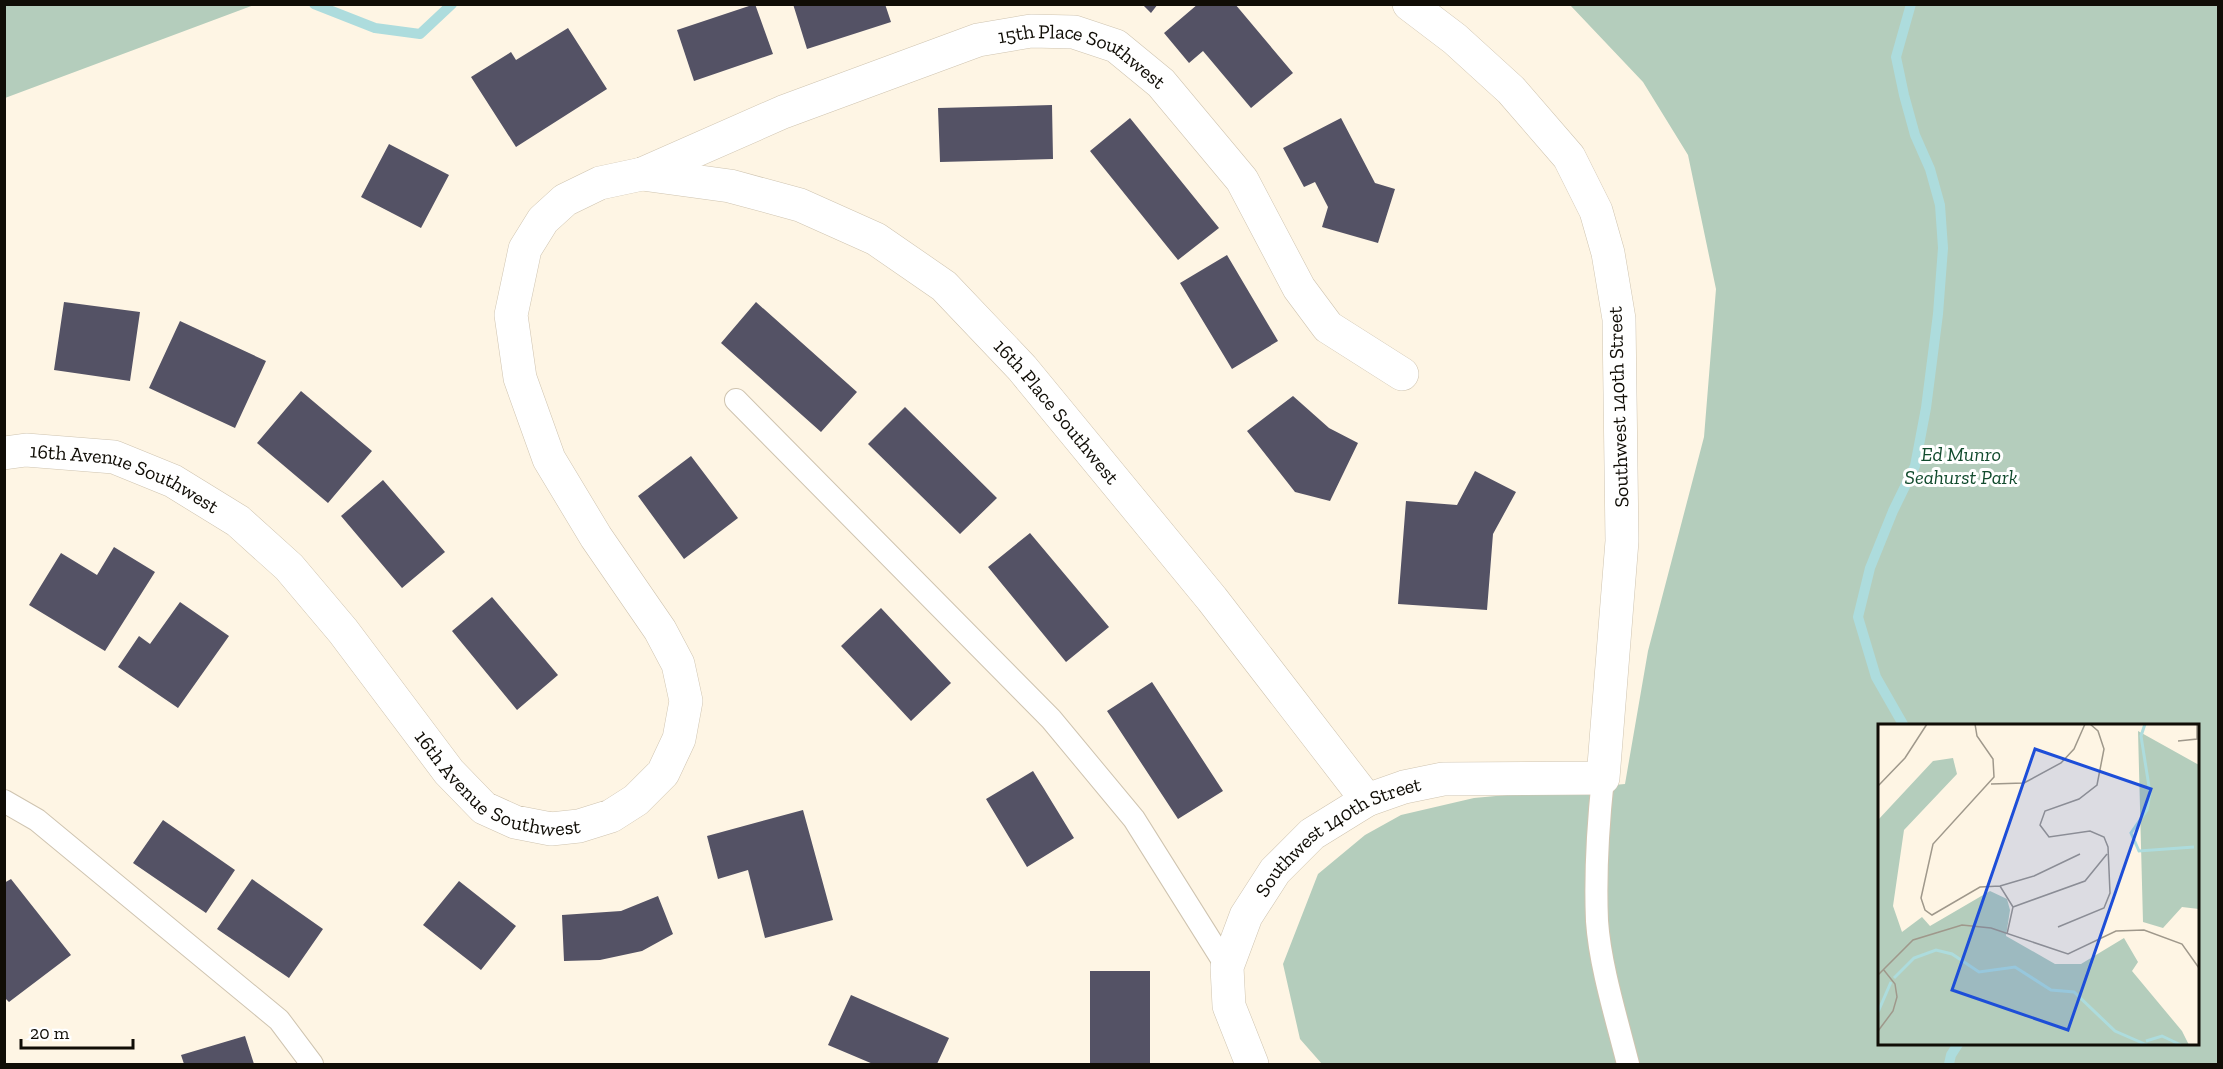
<svg xmlns="http://www.w3.org/2000/svg" width="2223" height="1069" font-family="'Zilla Slab',serif">
	<style>
		.green { fill: #b4cdbc; fill-rule: evenodd }
		.lines { fill: none; stroke-linecap: round; stroke-linejoin: round }
		.stream { stroke: #addcdd; stroke-width: 10 }
		.building { fill: #545265 }
		.lane-casing { stroke: #cfc4b0; stroke-width: 24 }
		.street-casing { stroke: #cfc4b0; stroke-width: 34 }
		.lane { stroke: #fff; stroke-width: 22 }
		.street { stroke: #fff; stroke-width: 33 }
		.labels { text-anchor: middle; dominant-baseline: central; stroke-width: 6; stroke-linejoin: round; paint-order: stroke }
		.street-label { font-size: 20px; fill: #100d06; stroke: #fff }
		.park-label { font-size: 20px; font-style: italic; fill: #114b2d; stroke: #fff }
		.inset-river { fill: none; stroke: #addcdd; stroke-width: 3 }
		.inset-road { fill: none; stroke: #9f988b; stroke-width: 1.5 }
		.view { fill: #1d4ed8; fill-opacity: 0.15; stroke: #1d4ed8; stroke-width: 3 }
		.inset-edge { fill: none; stroke: #100d06; stroke-width: 3 }
	</style>
	<rect width="100%" height="100%" fill="#fef5e4"/>
	<path class="green" d="M5,4h249v1l-249,93z
		M1570,5h648v1059h-896l-22,-25 -17,-75 35,-90 47,-39 36,-20 73,-17 151,-14 23,-133 56,-214 12,-148 -28,-134 -45,-73zM1880,726h318v318h-318z"/>
	<g class="lines">
		<path class="stream" d="M314,4l61,24 45,6 32,-30
			M1904,726l-28,-49 -18,-60 12,-49 23,-57 22,-45 11,-58 12,-94 5,-66 -3,-43 -10,-36 -15,-34 -11,-40 -8,-38 15,-53
			M1949,1064l2,-9 7,-11"/>
	</g>
	<path class="building" d="M755,4l18,50 -79,27 -17,-51z
		M793,4h92l6,18 -84,27z
		M1142,4h16l-7,9z
		M1198,4h37l58,69 -42,35 -48,-57 -14,12 -25,-30z
		M568,28l39,61 -91,58 -45,-70 40,-25 5,8z
		M1052,105l1,54 -113,3 -2,-54z
		M1130,118l89,110 -41,32 -88,-109z
		M1341,118l34,65 20,6 -17,54 -56,-16 6,-20 -13,-25 -11,5 -21,-39z
		M389,144l60,31 -28,53 -60,-31z
		M1227,255l51,86 -46,28 -52,-86z
		M64,302l76,10 -10,69 -76,-11z
		M756,302l101,90 -36,40 -100,-89z
		M180,321l86,40 -31,67 -86,-40z
		M301,391l71,60 -44,52 -71,-60z
		M1293,396l36,32 29,15 -28,58 -35,-9 -48,-61z
		M905,407l92,91 -37,36 -92,-90z
		M691,456l47,62 -54,41 -46,-63z
		M1475,471l41,21 -23,42 -6,76 -89,-6 8,-103 51,4z
		M383,480l62,72 -43,36 -61,-72z
		M1030,533l79,94 -43,35 -78,-95z
		M114,547l41,25 -50,79 -76,-46 32,-52 36,22z
		M492,597l66,78 -41,35 -65,-79z
		M180,602l49,34 -51,72 -60,-41 21,-31 11,8z
		M881,608l70,75 -40,38 -70,-75z
		M1152,682l71,109 -45,28 -71,-108z
		M1033,771l41,67 -47,29 -41,-68z
		M803,810l30,110 -68,18 -17,-68 -30,9 -11,-43z
		M163,820l72,50 -29,43 -73,-50z
		M11,879l60,76 -62,47 -5,-5v-114z
		M252,879l71,50 -34,49 -72,-49z
		M459,881l57,45 -35,44 -58,-45z
		M658,896l15,38 -31,17 -42,9 -36,1 -2,-46 59,-4z
		M1090,971h60v93h-60z
		M851,995l98,43 -12,26h-64l-45,-19z
		M245,1036l9,28h-70l-3,-9z"/>
	<g class="lines">
		<g class="lane-casing">
			<path id="lane" d="M736,400l315,319 83,100 93,148
				M1603,778c-5,47 -8,96 -6,143 3,45 20,99 31,143
				M4,801l33,19 242,200 33,44"/>
		</g>
		<g class="street-casing">
			<g id="street">
				<path id="s1" d="M642,174l88,12 70,19 76,34 68,47 78,82 190,231 155,201"/>
				<path id="s2" d="M4,453l22,-3 88,7 59,24 65,40 51,46 54,64 106,141 35,36 31,14 36,7 28,-3 32,-10 25,-16 27,-27 16,-34 7,-38 -8,-37 -18,-34 -64,-93 -47,-78 -29,-81 -9,-63 14,-66 18,-29 22,-20 35,-17 42,-9 141,-62 195,-72 53,-9 43,1 42,14 45,37 81,97 57,108 29,39 74,47"/>
				<path id="s3" d="M1252,1064l-23,-58 -2,-39 19,-51 29,-45 37,-37 55,-34 37,-13 39,-8 160,-1 19,-237 -3,-222 -11,-66 -12,-42 -27,-54 -58,-67 -56,-51 -46,-35"/>
			</g>
		</g>
		<use href="#lane" class="lane"/>
		<use href="#street" class="street"/>
	</g>
	<g class="labels">
		<g class="street-label">
			<text stroke="none"><textPath href="#s2" startOffset="2022">15th Place Southwest</textPath></text>
			<text transform="translate(1618 407) rotate(-92)">Southwest 140th Street</text>
			<text stroke="none"><textPath href="#s1" startOffset="496">16th Place Southwest</textPath></text>
			<text stroke="none"><textPath href="#s2" startOffset="126">16th Avenue Southwest</textPath></text>
			<text stroke="none"><textPath href="#s2" startOffset="630">16th Avenue Southwest</textPath></text>
			<text stroke="none"><textPath href="#s3" startOffset="282">Southwest 140th Street</textPath></text>
		</g>
		<g class="park-label">
			<text x="1961" y="454">Ed Munro<tspan x="1961" dy="23">Seahurst Park</tspan></text>
		</g>
	</g>
	<g transform="translate(1878 724)">
		<rect width="321" height="321" fill="#fef5e4"/>
		<path d="M260,7l61,34v144l-17,-2 -19,21 -20,-6zM75,34l4,16 -53,56 -11,76 9,26 20,-15 8,9 60,-35 17,8 3,11 -4,26 49,28h26l43,-26 14,24 -6,9 50,60 7,14h-311v-225l55,-59z" fill="#b4cdbc"/>
		<path class="inset-river" d="M267,0l-4,12 9,57 -3,17 -16,23 8,18 55,-4M16,254l20,-20 22,-8 16,4 27,18 36,-5 36,23 23,2 41,39 32,14M0,288l13,-30M268,317l16,-5 19,9"/>
		<path class="inset-road" d="M97,0l2,12 16,23 1,18 -61,67 -12,54 4,12 7,5 48,-28 20,-1 13,21 -6,27M300,17l19,-2v-15M113,60l33,-1 37,-20 13,-14 11,-25M0,62l27,-28 22,-34M122,162l34,-10 46,-22M135,183l72,-26 22,-27M180,203l46,-19 6,-15 -2,-46 -4,-10 -14,-6 -41,6 -9,-12 5,-14 34,-12 18,-14 7,-36 -6,-18 -8,-7M0,251l35,-35 49,-15 29,3 77,26 48,-23 28,-1 38,14 17,24M0,307l15,-20 4,-14 -2,-13 -12,-15"/>
		<path class="view" d="M157,25l116,40 -83,241 -116,-40z"/>
		<rect width="321" height="321" class="inset-edge"/>
	</g>
	<rect width="2223" height="1069" fill="none" stroke="#100d06" stroke-width="12"/>
	<path d="M21 1039v9h112v-9" fill="none" stroke="#100d06" stroke-width="3"/>
	<text x="30" y="1039" font-size="18" fill="#100d06" stroke="#ffffff" stroke-width="4.5" paint-order="stroke">20 m</text>
</svg>
